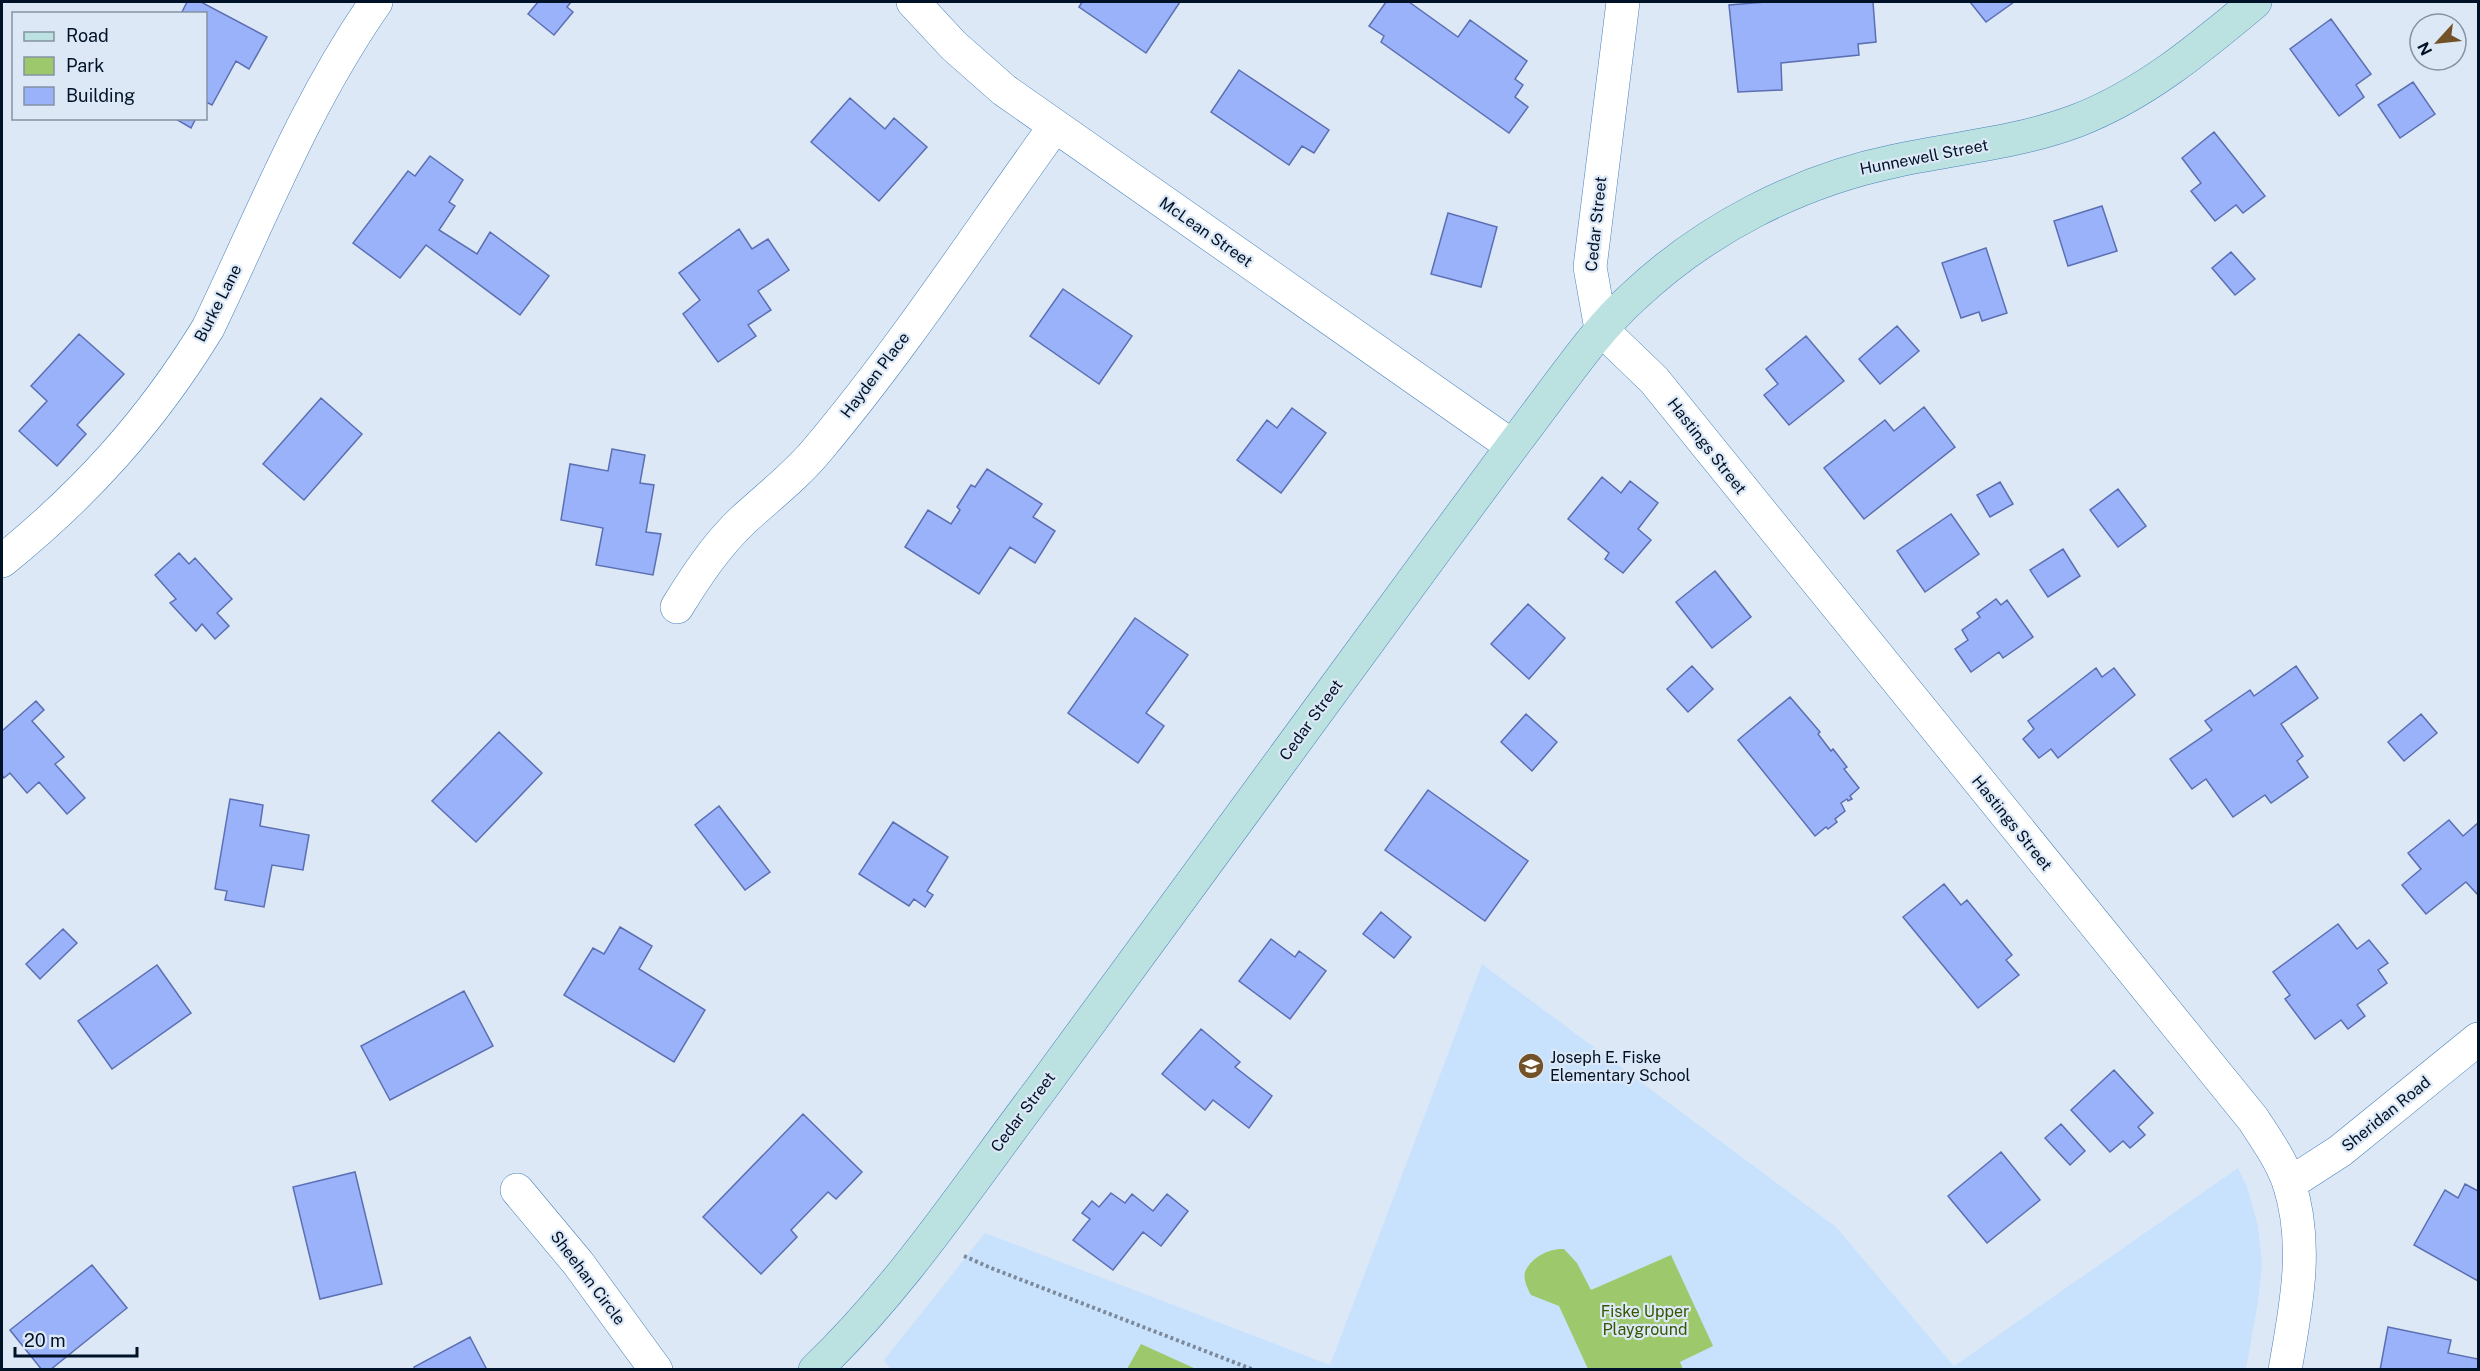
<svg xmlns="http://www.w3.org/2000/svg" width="2480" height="1371" font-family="'Public Sans',sans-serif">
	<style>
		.built { fill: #c8e2fd }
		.green { fill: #9dc96c }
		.building { fill: #9ab2fa; stroke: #5b6fb2; stroke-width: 1.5 }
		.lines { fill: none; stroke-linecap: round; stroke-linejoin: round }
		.minor-casing { stroke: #4882bb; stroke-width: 34 }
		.tertiary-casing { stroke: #4882bb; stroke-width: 34 }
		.secondary-casing { stroke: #4882bb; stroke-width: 34 }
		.path { stroke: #7b899a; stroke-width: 4; stroke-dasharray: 3 3; stroke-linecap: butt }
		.minor { stroke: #fff; stroke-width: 33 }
		.tertiary { stroke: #fff; stroke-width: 33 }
		.secondary { stroke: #bbe2e0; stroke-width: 33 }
		.labels { text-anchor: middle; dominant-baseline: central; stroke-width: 4.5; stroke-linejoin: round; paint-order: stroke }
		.street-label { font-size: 16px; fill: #001228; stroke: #dce8f5 }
		.poi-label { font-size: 16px; fill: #001228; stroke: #dce8f5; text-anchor: start }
		.park-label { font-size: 16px; fill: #365600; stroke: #dce8f5 }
	</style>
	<rect width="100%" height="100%" fill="#dce8f5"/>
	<path class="built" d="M1482,964l354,263 118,139 284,-198 9,19 11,39 4,38 -4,38 -12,67 -1355,1 -7,-10 101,-127 345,132z"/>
	<path class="green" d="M1564,1249l13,14 14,27 80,-35 42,91 -33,16 3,7h-95l-29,-63 -28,-11c-3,-6 -8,-15 -6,-23 6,-15 25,-24 39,-23z
		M1141,1344l55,25h-69z"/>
	<path class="building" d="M187,2h14l66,35 -18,32 -13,-8 -24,44 -6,-3v-88h-25z
		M538,2h33l-4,5 6,5 -19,23 -26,-21z
		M1082,2h98l-34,51 -67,-46z
		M1386,2h23l49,35 12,-17 57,41 -12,18 8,6 -8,12 13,10 -19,26 -128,-91 3,-6 -15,-10z
		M1766,2h107l3,40 -18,2 1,11 -78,8 1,27 -44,2 -9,-87z
		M1970,2h44l-28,20z
		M2331,19l40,55 -15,11 8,12 -25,19 -49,-67z
		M1239,70l90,60 -15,23 -12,-7 -13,19 -78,-53z
		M2413,82l22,32 -35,24 -22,-33z
		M850,98l35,31 9,-11 33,29 -48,54 -68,-59z
		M174,118h22l-5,10z
		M2214,132l51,64 -22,17 -7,-8 -21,16 -24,-30 10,-8 -19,-25z
		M430,156l33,24 -14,22 6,4 -16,24 38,24 13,-22 59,44 -29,39 -94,-70 -26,33 -47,-35 55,-72 7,5z
		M2102,206l15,45 -49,15 -14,-45z
		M1448,213l49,14 -16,60 -50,-13z
		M739,229l13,20 16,-10 21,31 -31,21 13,19 -23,15 8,11 -38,26 -35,-48 17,-14 -21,-27z
		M1986,248l21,65 -25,8 -3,-9 -18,6 -19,-55z
		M2231,252l24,27 -20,16 -23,-27z
		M1063,289l69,47 -33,48 -69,-48z
		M1897,326l22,25 -39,33 -21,-25z
		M79,334l45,40 -47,51 9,9 -29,32 -38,-35 28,-30 -16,-15z
		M1806,336l38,45 -55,44 -25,-30 14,-11 -12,-15z
		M321,398l41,36 -58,66 -41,-36z
		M1924,407l31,40 -91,72 -40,-51 61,-48 9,11z
		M1292,408l34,25 -45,60 -44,-33 30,-40 10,8z
		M612,449l33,6 -5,28 14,2 -8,47 15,2 -8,41 -57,-10 7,-37 -42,-8 9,-56 38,7z
		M987,469l55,35 -9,13 22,14 -20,32 -25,-16 -31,47 -74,-47 23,-37 23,14 9,-14 -3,-3 14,-22 4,2z
		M1602,477l19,16 9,-12 28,22 -20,26 13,11 -28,33 -18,-14 4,-6 -41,-34z
		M2000,482l13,22 -23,13 -13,-22z
		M2118,489l28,37 -28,21 -28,-37z
		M1951,514l28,40 -54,38 -28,-41z
		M2063,549l17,27 -32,21 -18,-27z
		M179,553l10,11 6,-6 37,41 -15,14 12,13 -14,13 -13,-15 -6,7 -26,-28 6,-4 -21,-24z
		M1715,571l36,46 -39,31 -36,-46z
		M1996,599l5,6 6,-5 26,37 -30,21 -4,-6 -28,20 -16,-23 13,-9 -6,-10 18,-13 -3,-4z
		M1528,604l37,34 -36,41 -38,-35z
		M1135,618l53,37 -42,58 18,13 -26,37 -70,-50z
		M1692,666l21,23 -25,23 -21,-23z
		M2296,666l22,32 -37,26 22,32 -6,5 11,16 -37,26 -6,-8 -32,22 -27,-38 -14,10 -22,-30 42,-29 -7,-9 45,-31 4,6z
		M2096,668l6,9 12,-9 21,27 -77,63 -7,-9 -12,9 -16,-19 11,-10 -6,-8z
		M1790,697l30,35 -2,2 13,17 2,-2 14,18 -3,2 15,19 -9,8 2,3 -4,2 -1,-2 -6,4 4,8 -10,8 2,3 -9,7 -2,-2 -11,9 -77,-96z
		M36,701l8,9 -12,11 32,36 -9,7 30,34 -18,16 -28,-32 -12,11 -17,-20 -6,5 -2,-3v-44z
		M1526,714l31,28 -25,29 -31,-29z
		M2421,714l16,19 -33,28 -16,-19z
		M499,732l43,41 -66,69 -44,-41z
		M1428,790l100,71 -43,60 -100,-71z
		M230,799l33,6 -3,21 49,9 -6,35 -31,-5 -8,42 -39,-7 2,-9 -12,-2z
		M719,806l51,66 -25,18 -50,-65z
		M2449,820l14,16 15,-13v72l-12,-13 -40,32 -24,-29 19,-16 -13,-16z
		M893,822l55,35 -21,34 6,4 -8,12 -11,-8 -5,7 -50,-32z
		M1944,884l17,21 6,-5 45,55 -6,5 13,15 -41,33 -75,-91z
		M1381,912l30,25 -17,21 -31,-24z
		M2338,924l19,25 12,-9 19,23 -10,7 9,13 -30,22 8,11 -17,13 -7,-9 -26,19 -30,-40 5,-4 -17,-23z
		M620,927l32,19 -13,23 66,41 -31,52 -110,-67 29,-47 11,6z
		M63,929l14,14 -37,36 -14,-15z
		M1271,939l24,18 4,-6 27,20 -36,48 -51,-38z
		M157,965l34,48 -79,56 -34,-48z
		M464,991l29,55 -103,54 -29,-54z
		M1201,1029l39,33 -5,5 37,29 -23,32 -36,-28 -8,10 -43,-36z
		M2114,1070l39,43 -15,14 7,8 -15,13 -7,-7 -13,11 -39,-42z
		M803,1114l59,58 -26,27 -8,-7 -37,38 6,7 -36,37 -58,-57z
		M2061,1124l24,27 -15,14 -25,-27z
		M2001,1152l39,48 -53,43 -39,-47z
		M355,1172l27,112 -62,15 -27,-112z
		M2465,1184l13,7v90l-64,-36 31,-55 13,8z
		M1111,1193l14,10 7,-9 21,17 14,-17 21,17 -27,35 -18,-14 -30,38 -40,-30 17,-21 -8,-6 10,-12 7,6z
		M92,1265l35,43 -77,62h-8l-32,-40z
		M2388,1327l63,13 -3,13 30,6v11h-98z
		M470,1337l17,33h-72l-1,-3z"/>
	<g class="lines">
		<g class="minor-casing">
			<path id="minor" d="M913,2l41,44 50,44 508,356
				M1601,329l53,51 599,739c13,20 28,41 36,64 20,62 7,124 -4,187
				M2,561c84,-68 149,-140 206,-233 54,-112 97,-224 168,-326
				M677,607c19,-31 39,-61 65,-86 26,-24 54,-45 76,-72 86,-102 159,-215 237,-323
				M2289,1184l51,-33 138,-112
				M517,1190l61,73 78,107"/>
		</g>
		<g class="tertiary-casing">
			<path id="tertiary" d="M1601,329l-11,-62 33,-265"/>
		</g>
		<g class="secondary-casing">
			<path id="secondary" d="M815,1370c87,-83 154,-186 226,-281 133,-179 263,-361 396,-541 36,-49 73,-99 110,-148 27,-36 53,-73 86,-103 72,-68 165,-116 262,-136 60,-13 122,-18 181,-40 68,-26 124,-73 179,-119"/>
		</g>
		<path class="path" d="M964,1256l27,12 263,102"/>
		<use href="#minor" class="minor"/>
		<use href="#tertiary" class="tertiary"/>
		<use href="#secondary" class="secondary"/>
	</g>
	<defs>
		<g id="school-disc" transform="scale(1.35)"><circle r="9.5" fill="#735229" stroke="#dce8f5"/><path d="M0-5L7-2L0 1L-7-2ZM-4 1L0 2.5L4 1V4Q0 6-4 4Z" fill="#fff"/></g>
	</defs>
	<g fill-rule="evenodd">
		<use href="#school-disc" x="1531" y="1066"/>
	</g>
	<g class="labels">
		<g class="street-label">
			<text transform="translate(1924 157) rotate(-11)">Hunnewell Street</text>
			<text transform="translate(1596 224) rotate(-84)">Cedar Street</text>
			<text transform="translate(1206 232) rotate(35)">McLean Street</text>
			<text transform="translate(218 303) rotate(-63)">Burke Lane</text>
			<text transform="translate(875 375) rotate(-53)">Hayden Place</text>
			<text transform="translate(1707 446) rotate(52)">Hastings Street</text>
			<text transform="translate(1311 720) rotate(-54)">Cedar Street</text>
			<text transform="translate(2012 823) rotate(51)">Hastings Street</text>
			<text transform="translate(1023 1112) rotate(-53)">Cedar Street</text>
			<text transform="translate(2386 1114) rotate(-39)">Sheridan Road</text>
			<text transform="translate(588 1278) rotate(53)">Sheehan Circle</text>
		</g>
		<g class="poi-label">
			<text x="1550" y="1057">Joseph E. Fiske<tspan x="1550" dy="18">Elementary School</tspan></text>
		</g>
		<g class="park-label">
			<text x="1645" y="1311">Fiske Upper<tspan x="1645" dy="18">Playground</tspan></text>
		</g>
	</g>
	<rect width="2480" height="1371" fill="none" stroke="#001228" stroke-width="6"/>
	<rect x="12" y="12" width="195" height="108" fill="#dce8f5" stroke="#8492a3" stroke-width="1.5"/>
	<rect x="24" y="32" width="30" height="9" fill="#bbe2e0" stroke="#8492a3" stroke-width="1.5"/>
	<text x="66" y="42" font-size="18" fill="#001228">Road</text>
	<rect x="24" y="57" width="30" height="18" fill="#9dc96c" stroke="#8492a3" stroke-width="1.5"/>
	<text x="66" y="72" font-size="18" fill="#001228">Park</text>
	<rect x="24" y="87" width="30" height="18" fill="#9ab2fa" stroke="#8492a3" stroke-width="1.5"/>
	<text x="66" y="102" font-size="18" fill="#001228">Building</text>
	<g transform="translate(2438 42) rotate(243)"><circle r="28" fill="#dce8f5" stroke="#8492a3" stroke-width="1.5"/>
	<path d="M0-4.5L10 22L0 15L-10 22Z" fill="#735229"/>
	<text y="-9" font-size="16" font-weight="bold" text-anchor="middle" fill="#001228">N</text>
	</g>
	<path d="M15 1347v9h122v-9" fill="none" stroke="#001228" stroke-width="3"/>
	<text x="24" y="1347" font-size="18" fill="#001228" stroke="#dce8f5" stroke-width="4.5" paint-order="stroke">20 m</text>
</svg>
